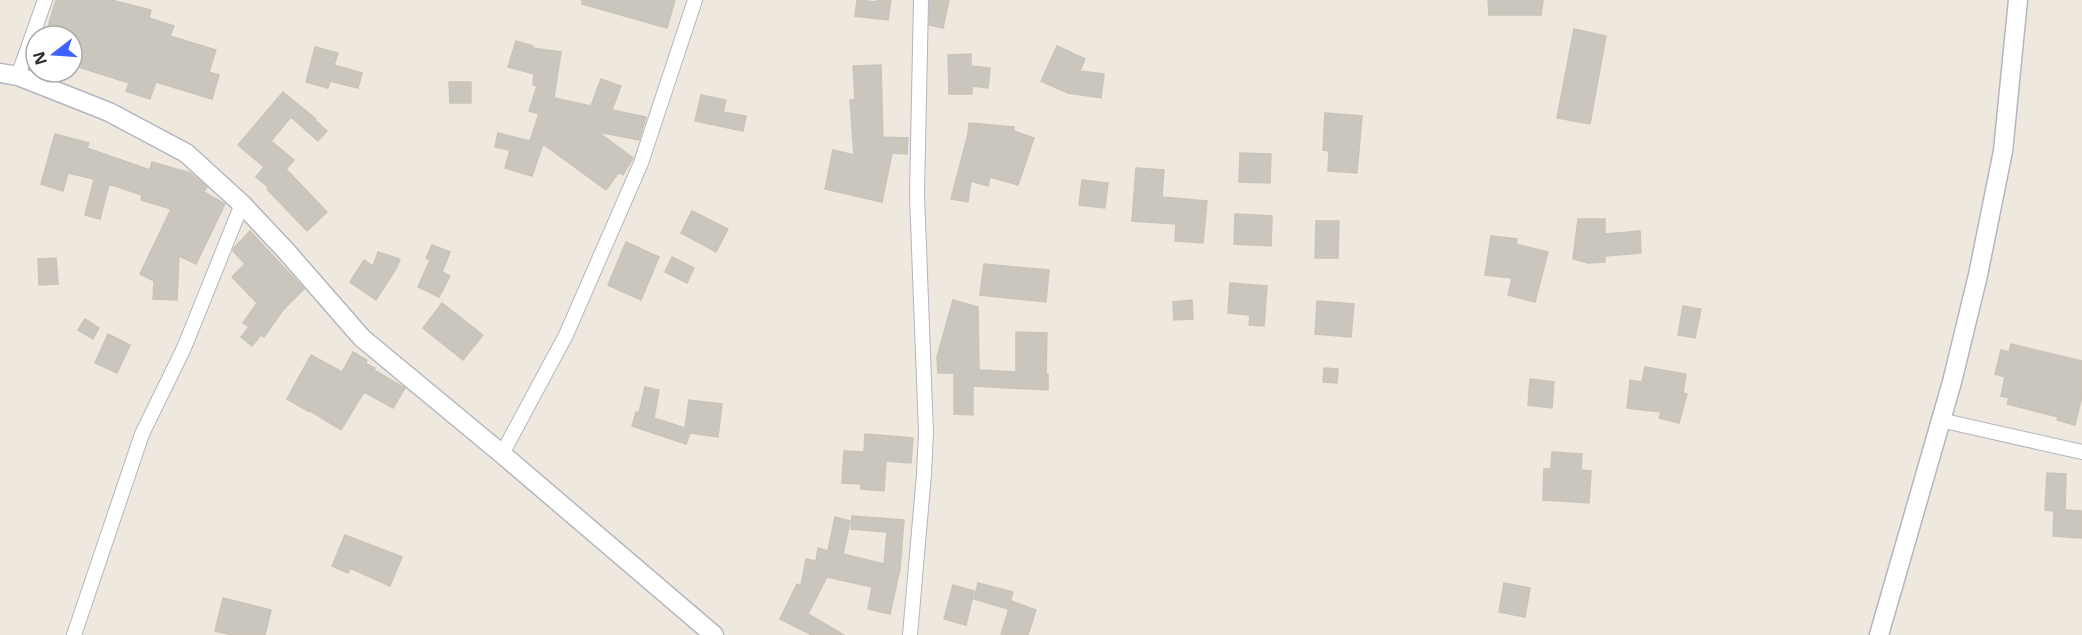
<svg xmlns="http://www.w3.org/2000/svg" width="2082" height="635" font-family="'Noto Sans',sans-serif">
	<style>
		.building { fill: #cac6bd; stroke: #cac4b8; stroke-width: 1.5 }
		.lines { fill: none; stroke-linecap: round; stroke-linejoin: round }
		.street-casing { stroke: #b3b6c0; stroke-width: 16 }
		.secondary-casing { stroke: #b3b6c0; stroke-width: 21 }
		.street { stroke: #fff; stroke-width: 14 }
		.secondary { stroke: #fff; stroke-width: 18 }
	</style>
	<rect width="100%" height="100%" fill="#eee8df"/>
	<path class="building" d="M56,0h55l40,10 -2,8 25,8 -4,10 46,14 -7,22 10,3 -7,24 -56,-17 -6,17 -24,-8 3,-8 -57,-18v-29h-27z
		M582,0h93l-8,28 -85,-24z
		M857,0l20,2v-2h14l-3,20 -33,-4z
		M930,0h19l-6,28 -14,-3z
		M1488,0h55l-2,15h-52z
		M1574,29l32,7 -16,88 -33,-6z
		M516,41l17,5 -1,2 29,4 -7,46 37,8 10,-27 20,7 -9,24 34,7 -7,23 -41,-8 35,26 -10,17 -4,-3 -13,18 -63,-46 -11,32 -27,-8 5,-18 -15,-3 3,-14 32,8 9,-27 -10,-3 8,-25 -4,-1 1,-11 -26,-7z
		M1057,46l28,13 -5,12 24,3 -3,24 -33,-5 -27,-12z
		M315,47l23,6 -4,12 28,8 -4,15 -28,-7 -2,7 -22,-6z
		M971,54v12l19,2 -2,20 -16,-2v8h-23l-1,-39z
		M881,65l2,72 25,1 -1,16 -15,-1 -10,49 -57,-13 8,-39 21,5 -4,-55h5l-2,-34z
		M449,82h22v21h-21z
		M283,92l33,27 -1,1 12,11 -9,10 -27,-24 -20,24 23,19 -8,9 41,43 -20,19 -40,-42 1,-2 -12,-10 8,-10 -26,-22z
		M701,95l25,5 -3,12 23,4 -3,15 -48,-10z
		M1325,113l37,3 -5,57 -29,-2 1,-20 -6,-1z
		M969,123l45,4v4l20,7 -16,47 -28,-8 -2,9 -17,-5 -3,21 -17,-3 17,-65z
		M55,134l34,9 -2,5 63,22 2,-8 38,11 17,14 -3,5 21,12 -29,60 -17,-8 -2,44 -24,-1 1,-18 -14,-7 31,-65 -30,-9 1,-5 -33,-11 -9,35 -15,-4 9,-36 -26,-6 -5,18 -22,-7z
		M1240,153l31,1 -1,29 -31,-1z
		M1136,168l28,2 -2,27 45,4 -4,42 -28,-2 1,-17 -44,-3z
		M1082,180l26,3 -3,25 -26,-3z
		M692,211l36,18 -12,23 -35,-19z
		M1235,214l37,2 -1,30 -37,-2z
		M1578,219h27v15l35,-3 1,22 -36,3v6l-17,1 -15,-4z
		M1316,221h23l-1,37h-23z
		M250,231l54,58 -21,21 -19,27 -3,-2 -9,11 -11,-9 8,-10 -6,-4 14,-20 -25,-26 13,-13 -12,-13 1,-3z
		M1491,236l26,3 -1,5 32,8 -13,50 -27,-7 4,-17 -27,-3z
		M626,242l33,15 -18,43 -33,-15z
		M432,245l18,7 -8,20 8,4 -11,21 -21,-10 12,-27 -4,-2z
		M378,252l22,7 -4,10 -20,31 -26,-18 14,-22 9,6z
		M672,257l22,11 -7,15 -22,-11z
		M56,258l2,26 -19,1 -1,-26z
		M984,264l65,6 -3,32 -66,-7z
		M1230,283l37,3 -3,40 -15,-1 1,-10 -22,-2z
		M953,300l25,7 1,63 37,2v-40l31,1 -1,41h2v16l-75,-4v29l-19,-1v-41h-16l-1,-16z
		M1192,300l1,19 -19,1 -1,-18z
		M1317,301l37,3 -3,33 -36,-3z
		M442,303l41,32 -20,25 -40,-32z
		M1683,306l18,3 -6,29 -17,-3z
		M85,319l14,9 -6,11 -15,-9z
		M108,334l22,11 -13,28 -22,-10z
		M2011,344l71,17v35l-7,29 -18,-5 1,-3 -51,-13 2,-6 -8,-2 4,-19 -10,-3 6,-24 8,2z
		M353,352l14,8 -1,4 9,4 -1,2 31,18 -12,20 -29,-16 -23,38 -32,-20 -1,1 -21,-12 24,-44 31,17z
		M1645,367l41,7 -3,19 4,1 -8,29 -20,-5 2,-6 -34,-4 3,-28 12,2z
		M1324,368l14,1 -1,14 -14,-1z
		M1530,379l24,3 -2,26 -24,-3z
		M645,387l14,3 -5,28 31,10 4,-28 33,4 -4,33 -28,-4 -4,11 -54,-18 4,-14 3,1z
		M865,434l48,4 -2,25 -25,-2 -2,30 -23,-2v-5l-19,-1 2,-32 20,1z
		M1552,452l30,2 -1,16 10,1 -2,32 -46,-3 1,-31h7z
		M2047,473l19,1 -1,36 17,1v27l-29,-2 1,-25 -9,-1z
		M852,516l52,4 -4,49 -10,45 -22,-5 4,-22 -45,-10 -19,37 36,21h-32l-32,-16 17,-35 4,2 5,-27 10,2 2,-13 10,3 7,-34 15,4 -7,33 41,10 3,-32 -36,-3z
		M345,535l57,22 -12,29 -40,-18 -2,5 -16,-7z
		M978,583l35,9 -5,17 -34,-10z
		M1504,583l26,5 -5,29 -26,-5z
		M953,585l21,6 -8,34 -22,-6z
		M223,598l48,12 -6,25h-33l-17,-4z
		M1011,601l25,9 -8,25h-27z"/>
	<g class="lines">
		<g class="street-casing">
			<path id="street" d="M18,76l27,-76
				M1940,420l142,32
				M502,454l64,-119 75,-172 54,-163
				M74,635l68,-201 42,-86 58,-144
				M910,635l14,-161 2,-41 -9,-238 4,-195"/>
		</g>
		<g class="secondary-casing">
			<path id="secondary" d="M0,73l18,3 91,36 77,41 56,51 45,48 75,86 140,116 212,181
				M1879,635l73,-253 26,-107 25,-124 15,-151"/>
		</g>
		<use href="#street" class="street"/>
		<use href="#secondary" class="secondary"/>
	</g>
	<g transform="translate(54 54) rotate(253)"><circle r="28" fill="#ffffff" stroke="#ababab" stroke-width="1.5"/>
	<path d="M0-4.5L10 22L0 15L-10 22Z" fill="#3e62fc"/>
	<text y="-9" font-size="16" font-weight="bold" text-anchor="middle" fill="#2d2d2d">N</text>
	</g>
</svg>
